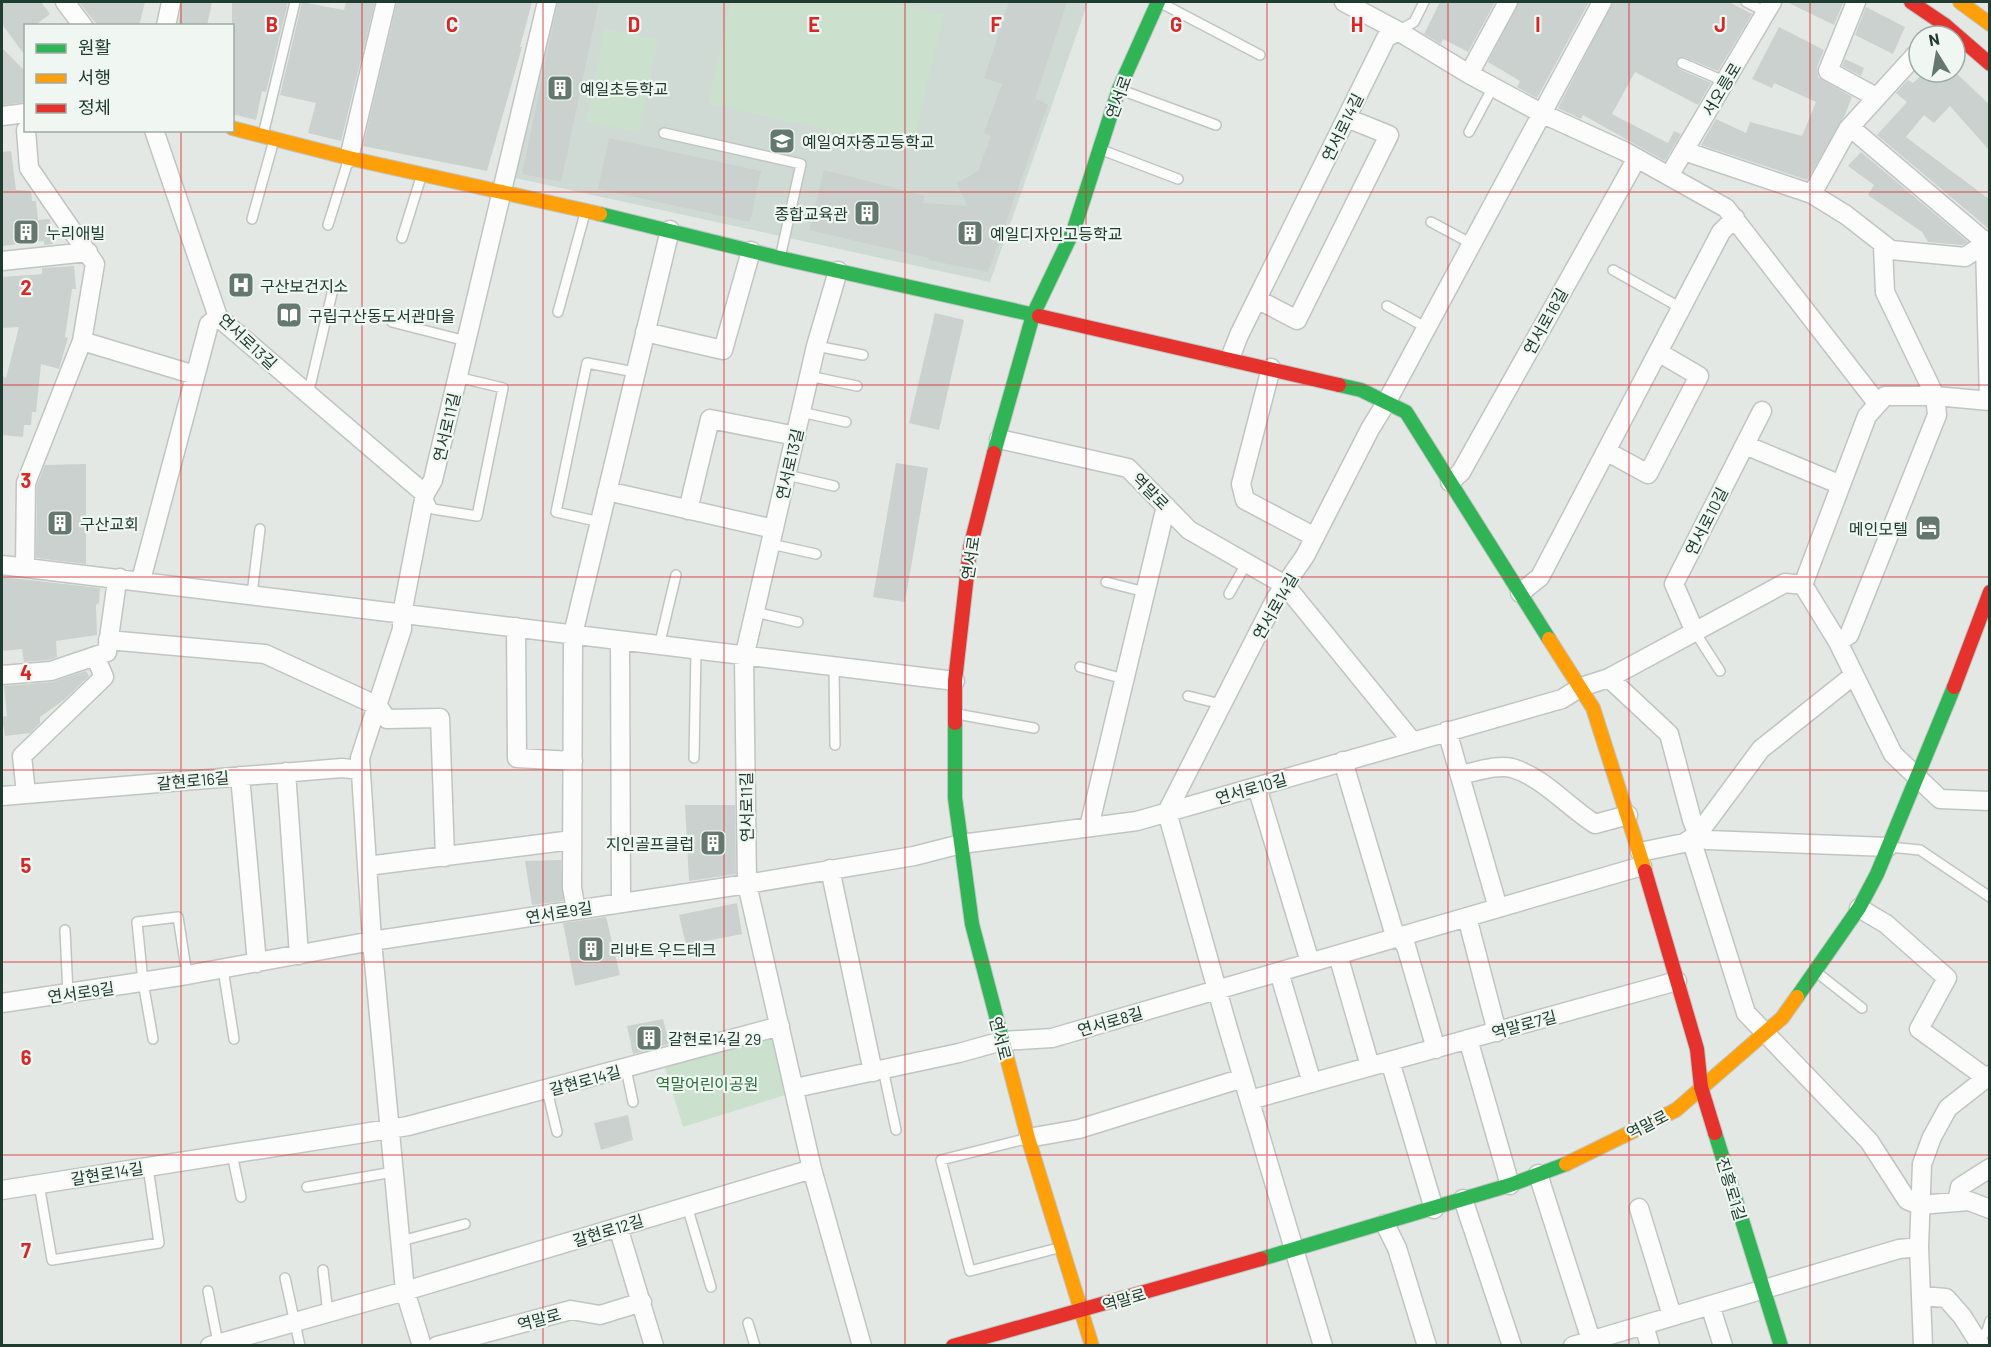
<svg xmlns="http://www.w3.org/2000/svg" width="1991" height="1347" font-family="Barlow,'Noto Sans KR',sans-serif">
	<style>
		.built { fill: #d0dad4 }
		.green { fill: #cbe1ce }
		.building { fill: #cbd1ce }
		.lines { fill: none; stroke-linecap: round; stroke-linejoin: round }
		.lane-casing { stroke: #c0c5c2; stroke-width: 12 }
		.street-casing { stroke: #c0c5c2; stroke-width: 21 }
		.fast-casing { stroke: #bec6c2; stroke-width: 16 }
		.slow-casing { stroke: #bec6c2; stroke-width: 16 }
		.jam-casing { stroke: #bec6c2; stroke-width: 16 }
		.lane { stroke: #fbfcfb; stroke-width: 9 }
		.street { stroke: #fbfcfb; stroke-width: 18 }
		.fast { stroke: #30b455; stroke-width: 14 }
		.slow { stroke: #ff9f0a; stroke-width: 14 }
		.jam { stroke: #e5322d; stroke-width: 14 }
		.grid { fill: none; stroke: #d62828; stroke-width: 1.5; stroke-opacity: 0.55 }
		.labels { text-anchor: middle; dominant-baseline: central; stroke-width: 4.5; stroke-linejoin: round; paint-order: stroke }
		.poi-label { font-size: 16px; fill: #203b2f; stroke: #f0f7f2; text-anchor: start }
		.street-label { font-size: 16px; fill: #203b2f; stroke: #f0f7f2 }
		.park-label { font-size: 16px; fill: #2b7239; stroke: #f0f7f2 }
		.grid-label { font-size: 20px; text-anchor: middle; font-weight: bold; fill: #d62828; stroke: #f0f7f2; stroke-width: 4.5; stroke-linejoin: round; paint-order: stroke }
	</style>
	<rect width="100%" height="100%" fill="#e3e8e5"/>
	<path class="built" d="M557,2h531l-98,280 -475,-104z"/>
	<path class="green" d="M731,2h158l55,12 -32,135 -204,-46z
		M604,29l54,11 -19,92 -53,-10z
		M780,1029l15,63 -112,35 -21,-69z"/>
	<path class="building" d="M2,2h39l9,12 -16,12h-8v31l-24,-33z
		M79,2h66l-6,24h-41z
		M182,2h30l-5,24h-29z
		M232,2h56l-22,90 -4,-1 -6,29 -24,-6z
		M302,2l42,8 2,-8h29l-34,139 -33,-8 8,-30 -36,-8z
		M397,2h135l-12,45h2l-35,124 -124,-25z
		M558,2h41l-38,180 -39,-8z
		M1009,2h58l-32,97 13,5 -60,168 -60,-12 1,-2 -120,-28 15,-60 101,26 -2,7 44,3 -10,-23 21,-12 13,-35 -7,-3 18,-49 -18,-6z
		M1440,2h55l-27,50 -25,-13 -2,5 -17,-10z
		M1519,2h70l-52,96 -20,-11 3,-6 -32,-19z
		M1613,2h116l23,12 -34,57 -34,-14 -8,3 3,9 32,14 -13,22 -63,-33 -23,42 56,29 6,-12 7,3 -16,27 -82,-46 -2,4 -23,-11z
		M1787,2h53l3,1 -9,22z
		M1866,7l39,20 -12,27 -38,-19z
		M1779,27l45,23 -7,17 1,10 34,20 -8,20 -37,63 -106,-35 15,-26 30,14 4,-11 52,14 14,-34 -42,-19 -2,5 -20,-9z
		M2,48l24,24v30l-24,3z
		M1845,59l19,9 -3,8 -19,-10z
		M1924,72h31l34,32v46l-39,-44 -16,17 -10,-8 -18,22 83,62v30l-112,-94 30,-33 -11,-9 12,-13 5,3z
		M609,138l152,33 -11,51 -152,-33z
		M11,151l5,39 15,1 1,10h4l2,19 12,-1 3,25 -9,1v-4l-42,5v-94z
		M1861,152l107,90 -6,3 -34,-3 -6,-10 -54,-37 6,-10 -26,-19z
		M74,266l2,23h-4l-7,48 3,1 -9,31 -18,-5 -5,48h-4l-1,13h-7l-1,12 -21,-2v-59l4,2 13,-51 -17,1v-51l40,-3v-6z
		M935,313l29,7 -25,110 -30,-7z
		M896,463l32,5 -23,134 -32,-5z
		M86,464v100l-50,-6 1,-73 8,-20z
		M2,577l98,11 -1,15 -3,2 1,30 -41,6 1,16 -8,3 -25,2 -2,-13 -20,2z
		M86,671l3,5 -24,23 -25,18v6l-10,10 -25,3 -3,-19 5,-1 -3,-30 48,-4z
		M685,805h50l1,69 -47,7z
		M561,860l2,41 -31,4 -7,-44z
		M737,903l5,31 -56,11 -7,-30z
		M606,917l14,58 -45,11 -12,-63z
		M663,1019l6,25 -36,10 -6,-28z
		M628,1115l5,25 -32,10 -7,-27z"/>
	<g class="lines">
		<g class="lane-casing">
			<path id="lane" d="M1746,2l20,10
				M1161,3l99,52
				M1398,31l16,-9 10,-20
				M1682,63l44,19
				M1121,90l95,35
				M1469,132l24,-45
				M664,133l137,31 -21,94
				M263,135l32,-133
				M1102,150l76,29
				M252,219l22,-79
				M1431,222l41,22
				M328,225l21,-67
				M402,238l20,-64
				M1613,270l68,38
				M1387,306l40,22
				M558,312l27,-99
				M392,322l74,19
				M816,346l47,9
				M809,376l48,10
				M308,395l25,-106
				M801,412l45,10
				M787,475l47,11
				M427,498l6,11 44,7 26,-128 -46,-11
				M600,522l-44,-10 31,-149 48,9
				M771,544l45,10
				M1106,582l39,10
				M252,594l8,-65
				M1229,594l17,-30
				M755,612l43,10
				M1695,632l25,39
				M659,646l17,-71
				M1080,667l44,12
				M834,668l1,77
				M1188,696l33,8
				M957,714l77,14
				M694,758l2,-107
				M1889,847l31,3 70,47
				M65,930l3,64
				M223,969l11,70
				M1815,971l47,37
				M153,1039l-10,-57 -6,-60 41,-5 9,58
				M626,1069l7,33
				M883,1069l13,61
				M547,1090l10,42
				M1025,1139l-84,21 29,111 88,-23
				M232,1154l9,43
				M39,1184l13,76 107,-17 -11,-76
				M307,1187l86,-15
				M687,1206l24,81
				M401,1241l64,-17
				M323,1270l5,44
				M285,1278l15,68
				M208,1291l10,52
				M748,1323l7,23
				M1978,1340l9,-9 3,-10"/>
		</g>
		<g class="street-casing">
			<path id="street" d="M65,2l18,24
				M1344,2l54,29 71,43 74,40 81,37 102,57 151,195
				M1856,2l-28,69 48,26
				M166,26l5,-24
				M1469,74l39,-72
				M2,116l24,-3
				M1851,128l139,118
				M154,130l64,187 207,177
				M1684,151l128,43 34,21 45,35 74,7 25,-17
				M349,158l37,-156
				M1669,176l103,-174
				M1812,194l36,-65 71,-78
				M1985,244l4,157
				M2,261l86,-9
				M838,271l-22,75 -72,312 3,226 65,285 50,177
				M1257,299l40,21 92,-185 -42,-17
				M645,332l78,18 28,-99
				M82,341l113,34
				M1230,358l9,-23 147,-297 12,-7
				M1271,368l-30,116 4,16 70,37
				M999,439l129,29 61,62 96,55 127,156
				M1745,445l96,40
				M1606,451l42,23 51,-98 -41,-24
				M1450,482l11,-10 176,-314
				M607,491l167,38
				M688,510l22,-91 86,17
				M2,565l953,116
				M25,567l1,-84 56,-142 13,-77 -66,-96 -3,-38
				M141,580l68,-256 9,-7
				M1803,585l64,-169 18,-20h50l55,5
				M1803,585l35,57 55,112 47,45 50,2
				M1520,593l20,-16 181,-345 14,-14
				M516,627l1,131 56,3
				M1695,632l-21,-48 88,-173
				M108,640l157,14 113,52 9,13 53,-1 5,139
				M620,641l1,262
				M1838,642l11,-7 88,-220 -2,-19 -50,-104 -2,-46
				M2,675l49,-4 56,-19 9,-64 4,-10
				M1609,678l60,56 23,86 6,14 9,6 181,7
				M1447,731l51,177
				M1343,761l50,168 13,17 30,103
				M286,772l13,183
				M1460,775c16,-3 36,-11 52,-7 31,9 56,39 83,56l33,-9
				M240,776l17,187
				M1257,787l53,175
				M26,793l-4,-37 82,-79 -9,-21
				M2,796l340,-28 19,2
				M1089,827l77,-321
				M1698,834l-5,11 53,168 123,128 38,59 12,5 50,-4 21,8
				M1640,852l44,-9 14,-9 63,-85 93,-74
				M367,866l205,-26
				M830,869l43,203
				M1859,908l27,16 61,54 -28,51 66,48
				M576,910l-4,-22 1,-254 97,-404
				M1467,917l30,115
				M1338,955l32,111
				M1279,972l33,111
				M2,1003l185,-28 185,-34 375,-57 167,-28 47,-12 176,-23 425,-122 19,-12 28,-9 176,-95 18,2
				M1468,1039l42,146
				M1390,1061l44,148
				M795,1088l164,-35 43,-12 50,-3 590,-172
				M1250,1100l427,-119
				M1028,1138l51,-9 164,-51
				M1538,1174l53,166
				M2,1190l406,-64 372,-100
				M1463,1199l49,147
				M1957,1202l3,-15 30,-19
				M1639,1208l33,108
				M1385,1224l12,24 30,98
				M618,1227l36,119
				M1921,1296l25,2 16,18 19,30
				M1710,1305l13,41
				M1644,1325l6,21
				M210,1346l195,-55 407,-122
				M422,1346l-17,-55 -33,-350 -12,-183 42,-129v-15l23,-120 8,-14 114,-478
				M437,1346l134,-36 29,5 42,-13
				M1323,1346l-96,-321 -60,-213 109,-214 29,-42 65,-127 16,-26 216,-401
				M1573,1346l326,-97 20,-2
				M1923,1346l-4,-99 3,-83 10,-27 16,-29 42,-33"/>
		</g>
		<g class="fast-casing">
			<path id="fast" d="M600,214l180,44 259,58
				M1339,385l22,5 45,22 143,227
				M994,453l39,-138 41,-86 45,-140 39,-87
				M955,723v75l17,126 35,134
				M1797,997l62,-89 18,-34 77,-187
				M1715,1133l66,213
				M1261,1259l249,-74 56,-21"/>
		</g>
		<g class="slow-casing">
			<path id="slow" d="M1960,2l30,22
				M232,128l117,30 251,56
				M1549,639l44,69 52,163
				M1007,1058l21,80 64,208
				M1566,1164l110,-54 106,-92 15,-21"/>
		</g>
		<g class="jam-casing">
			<path id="jam" d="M1911,2l34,23 45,39
				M1039,316l300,69
				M1954,687l36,-95
				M955,723v-42l15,-133 24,-95
				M1645,871l52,178 4,38 14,46
				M953,1346l308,-87"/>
		</g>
		<use href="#lane" class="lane"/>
		<use href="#street" class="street"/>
		<use href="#fast" class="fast"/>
		<use href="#slow" class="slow"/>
		<use href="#jam" class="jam"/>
	</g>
	<path class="grid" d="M181,2v24M362,2v1344M543,2v1344M724,2v1344M905,2v1344M1086,2v1344M1267,2v1344M1448,2v1344M1629,2v1344M1810,2v1344M181,130v1216M2,192h1988M2,385h1988M2,577h1988M2,770h1988M2,962h1988M2,1155h1988"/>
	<defs>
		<g id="building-square" transform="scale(1.35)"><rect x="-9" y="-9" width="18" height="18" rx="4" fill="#64786f" stroke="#f0f7f2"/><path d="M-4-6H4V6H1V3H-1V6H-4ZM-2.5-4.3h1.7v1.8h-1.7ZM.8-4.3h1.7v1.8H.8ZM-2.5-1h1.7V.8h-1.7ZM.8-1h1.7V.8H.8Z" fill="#fff"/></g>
		<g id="school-square" transform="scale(1.35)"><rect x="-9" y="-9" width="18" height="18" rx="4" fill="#64786f" stroke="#f0f7f2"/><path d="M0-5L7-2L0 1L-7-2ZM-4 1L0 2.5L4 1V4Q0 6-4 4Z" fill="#fff"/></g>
		<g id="hospital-square" transform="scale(1.35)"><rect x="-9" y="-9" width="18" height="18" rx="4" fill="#64786f" stroke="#f0f7f2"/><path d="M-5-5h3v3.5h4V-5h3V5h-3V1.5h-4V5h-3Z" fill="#fff"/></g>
		<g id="library-square" transform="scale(1.35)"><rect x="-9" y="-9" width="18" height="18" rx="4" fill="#64786f" stroke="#f0f7f2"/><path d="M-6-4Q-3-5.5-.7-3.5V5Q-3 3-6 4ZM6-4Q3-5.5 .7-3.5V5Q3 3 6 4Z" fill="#fff"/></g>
		<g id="hotel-square" transform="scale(1.35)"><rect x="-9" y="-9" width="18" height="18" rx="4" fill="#64786f" stroke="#f0f7f2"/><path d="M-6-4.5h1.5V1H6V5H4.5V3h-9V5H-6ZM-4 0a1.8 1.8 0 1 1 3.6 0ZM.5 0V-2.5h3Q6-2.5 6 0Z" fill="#fff"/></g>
	</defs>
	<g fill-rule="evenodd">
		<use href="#building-square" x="560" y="88"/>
		<use href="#school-square" x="782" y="141"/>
		<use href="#building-square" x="867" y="213"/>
		<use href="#building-square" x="26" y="232"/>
		<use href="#building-square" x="970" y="233"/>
		<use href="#hospital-square" x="241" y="285"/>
		<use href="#library-square" x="289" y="315"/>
		<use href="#building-square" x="60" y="523"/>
		<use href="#hotel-square" x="1928" y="528"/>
		<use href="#building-square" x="713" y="843"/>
		<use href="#building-square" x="591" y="949"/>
		<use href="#building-square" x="649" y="1038"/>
	</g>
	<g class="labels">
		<g class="poi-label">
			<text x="580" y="88">예일초등학교</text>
			<text x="802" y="141">예일여자중고등학교</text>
			<text x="848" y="213" text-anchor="end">종합교육관</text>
			<text x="46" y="232">누리애빌</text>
			<text x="990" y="233">예일디자인고등학교</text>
			<text x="260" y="285">구산보건지소</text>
			<text x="308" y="315">구립구산동도서관마을</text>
			<text x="80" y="523">구산교회</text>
			<text x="1908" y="528" text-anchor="end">메인모텔</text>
			<text x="694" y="843" text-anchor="end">지인골프클럽</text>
			<text x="610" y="949">리바트 우드테크</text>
			<text x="668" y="1038">갈현로14길 29</text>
		</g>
		<g class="street-label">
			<text transform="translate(1721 89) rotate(-59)">서오릉로</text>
			<text transform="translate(1118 97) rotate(-70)">연서로</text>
			<text transform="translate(1342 127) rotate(-64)">연서로14길</text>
			<text transform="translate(1545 321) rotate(-61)">연서로16길</text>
			<text transform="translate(248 341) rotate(43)">연서로13길</text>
			<text transform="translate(446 427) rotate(-77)">연서로11길</text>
			<text transform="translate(789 464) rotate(-77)">연서로13길</text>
			<text transform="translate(1151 491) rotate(45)">역말로</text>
			<text transform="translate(1706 521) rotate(-63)">연서로10길</text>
			<text transform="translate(970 558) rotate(-81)">연서로</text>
			<text transform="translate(1275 606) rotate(-60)">연서로14길</text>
			<text transform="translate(193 780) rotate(-5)">갈현로16길</text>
			<text transform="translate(1251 788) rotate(-16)">연서로10길</text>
			<text transform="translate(746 807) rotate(-91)">연서로11길</text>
			<text transform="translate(559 912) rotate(-9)">연서로9길</text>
			<text transform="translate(81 992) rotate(-8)">연서로9길</text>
			<text transform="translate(1110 1021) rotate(-16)">연서로8길</text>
			<text transform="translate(1524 1024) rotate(-15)">역말로7길</text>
			<text transform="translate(1001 1038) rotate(76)">연서로</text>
			<text transform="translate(585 1080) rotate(-15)">갈현로14길</text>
			<text transform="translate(1647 1124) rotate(-27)">역말로</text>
			<text transform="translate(107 1173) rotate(-9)">갈현로14길</text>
			<text transform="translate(1732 1189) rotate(73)">진흥로1길</text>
			<text transform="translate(608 1230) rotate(-17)">갈현로12길</text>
			<text transform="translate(1124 1299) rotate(-16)">역말로</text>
			<text transform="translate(539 1319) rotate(-15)">역말로</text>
		</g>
		<g class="park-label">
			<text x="707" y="1083">역말어린이공원</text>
		</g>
	</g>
	<g class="grid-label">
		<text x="272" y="32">B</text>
		<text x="452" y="32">C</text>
		<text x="634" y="32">D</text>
		<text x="814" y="32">E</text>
		<text x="996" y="32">F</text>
		<text x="1176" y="32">G</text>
		<text x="1357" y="32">H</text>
		<text x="1538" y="32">I</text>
		<text x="1720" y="32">J</text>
		<text x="26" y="295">2</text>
		<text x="26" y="488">3</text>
		<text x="26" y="680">4</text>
		<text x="26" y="873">5</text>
		<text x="26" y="1065">6</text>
		<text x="26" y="1258">7</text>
	</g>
	<rect width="1991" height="1347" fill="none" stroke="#203b2f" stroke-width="6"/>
	<rect x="24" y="24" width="210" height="108" fill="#f0f7f2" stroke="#9daca4" stroke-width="1.5"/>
	<rect x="36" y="44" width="30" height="9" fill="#30b455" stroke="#9daca4" stroke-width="1.5"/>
	<text x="78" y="54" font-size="18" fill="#203b2f">원활</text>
	<rect x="36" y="74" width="30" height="9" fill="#ff9f0a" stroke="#9daca4" stroke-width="1.5"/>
	<text x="78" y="84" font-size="18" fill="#203b2f">서행</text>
	<rect x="36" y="104" width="30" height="9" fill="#e5322d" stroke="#9daca4" stroke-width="1.5"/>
	<text x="78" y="114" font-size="18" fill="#203b2f">정체</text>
	<g transform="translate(1937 54) rotate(349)"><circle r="28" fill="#f0f7f2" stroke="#9daca4" stroke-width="1.5"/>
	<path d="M0-4.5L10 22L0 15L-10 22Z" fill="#64786f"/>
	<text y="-9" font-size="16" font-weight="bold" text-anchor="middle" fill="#203b2f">N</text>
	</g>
</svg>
